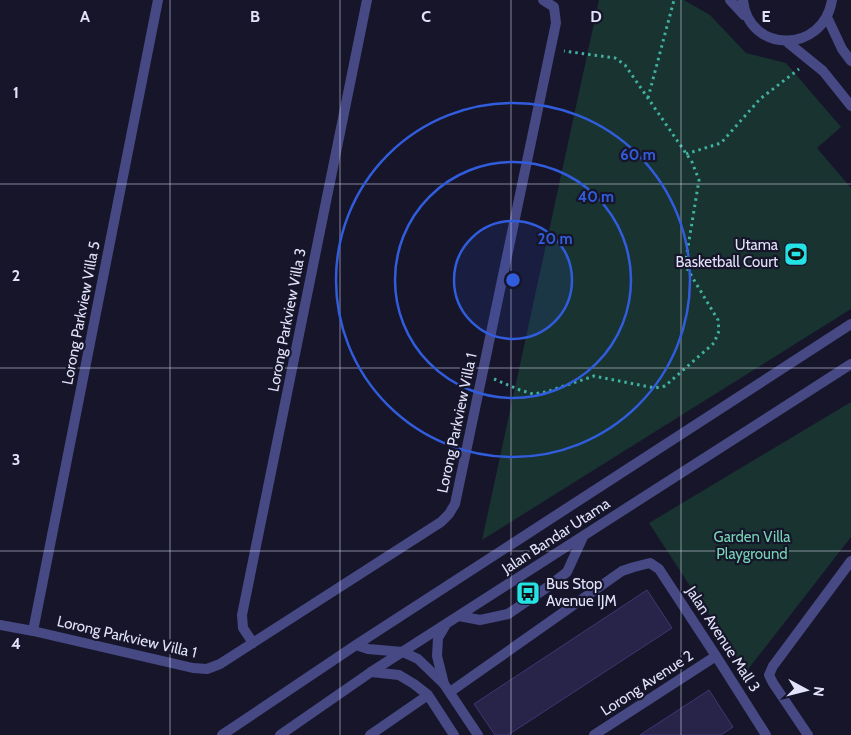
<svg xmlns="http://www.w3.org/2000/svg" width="851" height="735" font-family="Cabin,sans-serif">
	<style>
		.green { fill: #183330 }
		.building { fill: #272349; stroke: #3e3872 }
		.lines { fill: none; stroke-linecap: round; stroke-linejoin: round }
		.path { stroke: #41b09f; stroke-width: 3; stroke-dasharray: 2.5 4; stroke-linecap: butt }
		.service { stroke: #464983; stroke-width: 10 }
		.minor { stroke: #464983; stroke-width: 10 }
		.tertiary { stroke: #464983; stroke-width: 10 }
		.grid { fill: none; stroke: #e2e2fb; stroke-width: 1; stroke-opacity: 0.55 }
		.ring { fill: none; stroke: #315ddc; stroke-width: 2.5 }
		.labels { text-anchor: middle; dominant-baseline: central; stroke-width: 4.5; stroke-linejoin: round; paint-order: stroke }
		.poi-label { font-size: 15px; fill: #e2e2fb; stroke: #16152a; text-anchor: end }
		.street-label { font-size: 15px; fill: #e2e2fb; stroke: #16152a }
		.park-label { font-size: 15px; fill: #75d4b3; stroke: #16152a }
		.grid-label { font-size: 16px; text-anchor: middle; font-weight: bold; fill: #e2e2fb; stroke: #16152a; stroke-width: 4.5; stroke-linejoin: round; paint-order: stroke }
		.centre { fill: #315ddc; stroke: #16152a; stroke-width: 2.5 }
		.ring-label { font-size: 15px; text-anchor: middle; font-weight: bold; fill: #315ddc; stroke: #16152a; stroke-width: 4.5; stroke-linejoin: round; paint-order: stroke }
	</style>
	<rect width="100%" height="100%" fill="#16152a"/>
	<path class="green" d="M599,0h85l26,15 36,38 40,10 55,64 -24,21 34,40v121l-369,231z
		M851,402v135l-105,135 -97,-149z"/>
	<path class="building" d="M647,590l25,38 -164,107h-13l-21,-31z
		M709,690l24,37 -12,8h-81z"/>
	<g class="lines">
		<path class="path" d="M648,98l26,-98
			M686,154l35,-11 39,-44 39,-30
			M494,379l26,11 13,4 13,-2 48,-16 61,12 10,-2 49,-43 5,-12 -1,-11 -33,-55 14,-85 -7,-18 -67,-97 -10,-7 -51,-7"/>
		<path class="service" d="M403,652l15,7 26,25 34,51
			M371,672l28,3 15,9 14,11 26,40
			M450,692l172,-121 12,-4 16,-4 9,6 57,87 50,79
			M370,735l58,-40
			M594,735l122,-79"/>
		<path class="minor" d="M730,0l14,15
			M743,0c5,53 80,55 89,0
			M827,17l15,32 9,12
			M786,41l37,30 28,35
			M459,616l21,4 28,-6 41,-28 18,-14 16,-35
			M0,625l33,6 160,37 14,1 13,-5 221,-142 8,-8 6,-10 101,-481 -2,-16 -11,-7
			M33,631l125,-631
			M253,643l-10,-15 -1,-13 125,-615
			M808,735l-35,-52 -4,-8 4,-9 78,-105"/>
		<path class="tertiary" d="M356,645l12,4 35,3
			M444,684l-7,-28 1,-18 7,-12
			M222,735l134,-90 495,-321
			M280,735l91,-63 480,-308"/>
	</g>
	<path class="grid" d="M170,0v735M340,0v735M511,0v735M681,0v735M0,184h851M0,368h851M0,551h851"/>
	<circle cx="513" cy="280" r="59" fill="#315ddc" fill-opacity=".12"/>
	<g class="ring">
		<circle cx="513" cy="280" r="59"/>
		<circle cx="513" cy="280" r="118"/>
		<circle cx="513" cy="280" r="177"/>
	</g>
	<defs>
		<g id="stadium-square" transform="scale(1.25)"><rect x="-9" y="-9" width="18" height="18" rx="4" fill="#25e3e4" stroke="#16152a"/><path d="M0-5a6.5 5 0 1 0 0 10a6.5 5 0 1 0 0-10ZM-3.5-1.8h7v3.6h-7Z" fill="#111"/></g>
		<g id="bus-square" transform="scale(1.25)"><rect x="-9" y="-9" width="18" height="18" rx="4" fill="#25e3e4" stroke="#16152a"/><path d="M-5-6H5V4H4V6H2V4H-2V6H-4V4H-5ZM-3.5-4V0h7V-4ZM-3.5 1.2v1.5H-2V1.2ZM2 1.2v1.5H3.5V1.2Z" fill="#111"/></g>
	</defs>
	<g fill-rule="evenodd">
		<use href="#stadium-square" x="796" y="254"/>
		<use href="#bus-square" x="528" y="593"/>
	</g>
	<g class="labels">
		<g class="poi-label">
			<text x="778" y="245">Utama<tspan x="778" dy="17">Basketball Court</tspan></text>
			<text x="546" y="584" text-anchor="start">Bus Stop<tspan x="546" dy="17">Avenue IJM</tspan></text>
		</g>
		<g class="street-label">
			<text transform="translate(81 313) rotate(-79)">Lorong Parkview Villa 5</text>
			<text transform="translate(287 320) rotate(-79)">Lorong Parkview Villa 3</text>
			<text transform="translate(457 423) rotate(-78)">Lorong Parkview Villa 1</text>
			<text transform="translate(556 536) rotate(-33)">Jalan Bandar Utama</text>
			<text transform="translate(127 637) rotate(13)">Lorong Parkview Villa 1</text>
			<text transform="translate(723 639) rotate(57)">Jalan Avenue Mall 3</text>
			<text transform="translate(647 683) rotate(-33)">Lorong Avenue 2</text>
		</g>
		<g class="park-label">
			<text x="752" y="537">Garden Villa<tspan x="752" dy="17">Playground</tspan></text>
		</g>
	</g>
	<g class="grid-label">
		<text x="85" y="22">A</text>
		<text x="255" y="22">B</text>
		<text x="426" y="22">C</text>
		<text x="596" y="22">D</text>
		<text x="766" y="22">E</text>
		<text x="16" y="98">1</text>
		<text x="16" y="281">2</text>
		<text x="16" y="465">3</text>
		<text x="16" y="649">4</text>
	</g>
	<circle cx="513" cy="280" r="8" class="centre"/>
	<g class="ring-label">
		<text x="638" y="160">60 m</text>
		<text x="596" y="202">40 m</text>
		<text x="555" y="244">20 m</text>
	</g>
	<g transform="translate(806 690) rotate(97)" stroke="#16152a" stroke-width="4" paint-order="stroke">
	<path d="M0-4L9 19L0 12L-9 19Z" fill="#e2e2fb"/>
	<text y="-8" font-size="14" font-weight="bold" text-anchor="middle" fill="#e2e2fb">N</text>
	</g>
</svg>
